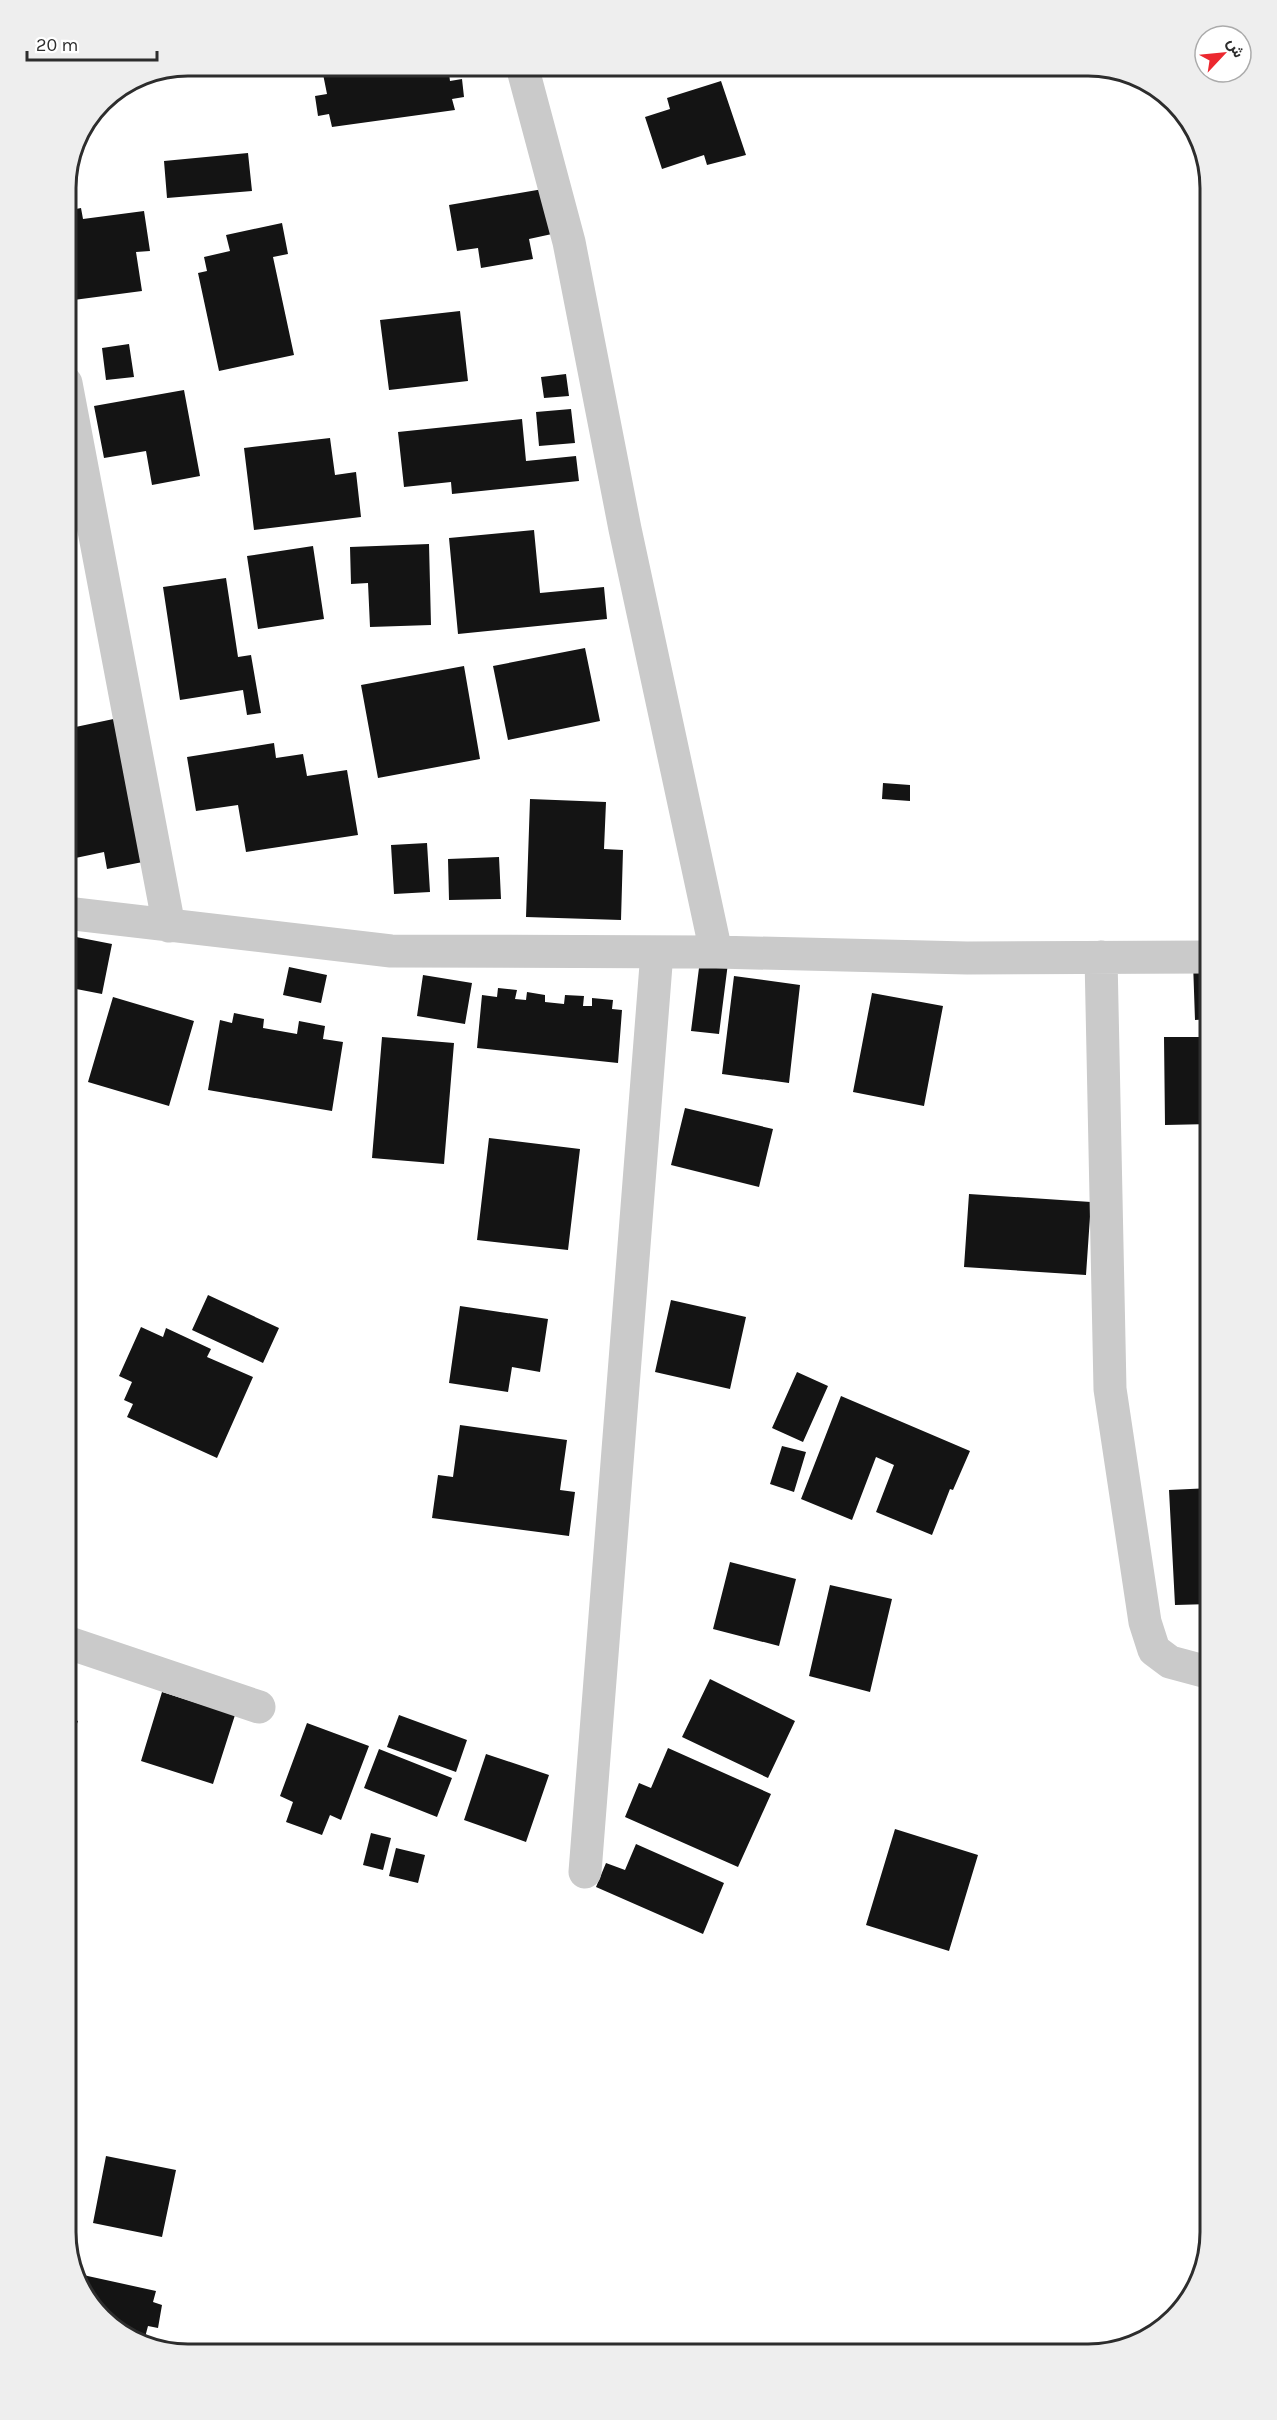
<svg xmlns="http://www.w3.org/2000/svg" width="1277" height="2420" font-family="Karla,Vazirmatn,sans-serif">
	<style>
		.building { fill: #141414 }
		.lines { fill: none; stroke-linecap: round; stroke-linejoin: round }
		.minor { stroke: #cacaca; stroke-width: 33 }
		.rim { fill: none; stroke: #2d2d2d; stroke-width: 3 }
	</style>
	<rect width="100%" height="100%" fill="#fff"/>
	<path class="building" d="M310,66h138l2,15 12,-2 2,18 -12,2 3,11 -123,17 -3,-13 -11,2 -3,-20 12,-2 -4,-20 -11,2z
		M721,81l25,74 -39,10 -3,-10 -42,14 -17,-52 25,-8 -3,-11z
		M248,153l4,38 -85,7 -3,-37z
		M543,189l9,45 -23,5 4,20 -52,9 -3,-20 -21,3 -8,-46z
		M81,208l2,11 61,-8 6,40 -14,1 6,39 -76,10v-90z
		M282,223l6,31 -15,3 21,98 -75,16 -21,-98 9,-2 -3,-14 26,-6 -4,-16z
		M460,311l8,70 -79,9 -9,-70z
		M129,344l5,33 -28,3 -4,-32z
		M566,374l3,22 -25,2 -3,-21z
		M184,390l16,86 -48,9 -6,-34 -42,7 -10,-52z
		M571,409l4,34 -36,3 -3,-34z
		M522,419l4,42 50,-5 3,25 -127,13 -1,-12 -47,5 -6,-55z
		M330,438l5,37 21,-3 5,45 -107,13 -10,-82z
		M534,530l6,63 64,-6 3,32 -149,15 -9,-96z
		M429,544l2,81 -61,2 -2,-44 -17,1 -1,-37z
		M313,546l11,73 -66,10 -11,-73z
		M226,578l12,79 13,-2 10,58 -14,2 -4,-25 -63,10 -17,-113z
		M585,648l15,73 -92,19 -15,-74z
		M464,666l16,93 -102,19 -17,-93z
		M123,717l30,143 -46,9 -3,-17 -38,8v-131z
		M274,743l2,15 27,-4 4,22 40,-6 11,65 -112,17 -8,-47 -42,6 -9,-54z
		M883,783l27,2v16l-28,-2z
		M530,799l76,3 -2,47 19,1 -2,70 -95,-3z
		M427,843l3,49 -36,2 -3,-49z
		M499,857l2,42 -52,1 -1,-41z
		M71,936l41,8 -10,50 -36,-7v-28z
		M700,960l28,3 -9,71 -28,-3z
		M1193,962h18v57l-16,1z
		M289,967l38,8 -6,28 -38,-8z
		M423,975l49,8 -7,41 -48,-8z
		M734,976l66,9 -11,98 -67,-9z
		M498,988l19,2 -2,9 11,1 1,-8 18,3v7l19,2 1,-9 19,1 -1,10h9v-8l21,2 -1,9 10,1 -4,53 -141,-15 5,-53 15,2z
		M872,993l71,13 -19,100 -71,-14z
		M113,997l81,24 -25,85 -81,-24z
		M234,1013l30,6 -1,9 34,6 2,-13 26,5 -2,13 20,3 -11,69 -124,-21 12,-70 12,3z
		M382,1037l72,6 -10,121 -72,-6z
		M1164,1037h47v87l-46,1z
		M685,1108l88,21 -14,58 -88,-22z
		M489,1138l91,11 -12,101 -91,-10z
		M969,1194l122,8 -5,73 -122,-8z
		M66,1229l11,5 -11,25z
		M208,1295l71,33 -16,35 -71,-33z
		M671,1300l75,17 -16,72 -75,-17z
		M460,1306l88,13 -8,53 -28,-5 -4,25 -59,-9z
		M141,1327l22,10 3,-9 45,21 -4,8 46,20 -36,81 -90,-41 6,-13 -9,-4 8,-18 -13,-6z
		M797,1372l31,14 -25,56 -31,-14z
		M841,1396l129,55 -17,39 -3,-1 -18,46 -56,-23 18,-47 -18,-8 -24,63 -51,-21z
		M460,1425l107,15 -7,50 15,2 -6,44 -137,-18 6,-43 15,2z
		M782,1446l24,6 -12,40 -24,-8z
		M1211,1488v116l-36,1 -6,-115z
		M730,1562l66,17 -17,67 -66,-17z
		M830,1585l62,14 -22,93 -61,-16z
		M710,1679l85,42 -27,57 -86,-41z
		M162,1692l73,23 -22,69 -72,-23z
		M399,1715l68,25 -11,32 -69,-25z
		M66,1717l12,4 -12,31z
		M307,1723l62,23 -28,74 -11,-5 -8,20 -36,-13 7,-20 -13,-6z
		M668,1748l103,46 -33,73 -113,-50 14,-34 12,5z
		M379,1749l73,29 -15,39 -73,-29z
		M486,1754l63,21 -23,67 -62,-22z
		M895,1829l83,26 -29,96 -83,-26z
		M371,1833l20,5 -8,32 -20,-5z
		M636,1844l88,39 -21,51 -107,-47 10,-24 19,7z
		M396,1848l29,7 -7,28 -29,-7z
		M106,2156l70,14 -14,67 -69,-14z
		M74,2273l82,18 -3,11 9,3 -4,23 -10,-2 -4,15 -24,-8 -45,-55z"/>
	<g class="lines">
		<path class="minor" d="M522,66l47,176 56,287 91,423
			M66,383l103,543
			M66,913l325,38 325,1 251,6 244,-1
			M1101,957l9,432 35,233 9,28 16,12 41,11
			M66,1642l193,65
			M585,1872l72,-920"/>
	</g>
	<path d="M0 0H1277V2420H0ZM188 76H1088A112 112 0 0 1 1200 188V2232A112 112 0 0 1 1088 2344H188A112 112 0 0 1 76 2232V188A112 112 0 0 1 188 76Z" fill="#eee" fill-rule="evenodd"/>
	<path class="rim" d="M188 76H1088A112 112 0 0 1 1200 188V2232A112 112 0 0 1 1088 2344H188A112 112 0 0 1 76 2232V188A112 112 0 0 1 188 76Z"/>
	<g transform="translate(1223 54) rotate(64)"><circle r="28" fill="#ffffff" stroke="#ababab" stroke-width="1.5"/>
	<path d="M0-4.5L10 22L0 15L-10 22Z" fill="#ec282f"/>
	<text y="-9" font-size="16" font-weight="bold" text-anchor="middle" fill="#2d2d2d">ش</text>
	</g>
	<path d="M27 51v9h130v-9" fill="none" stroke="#2d2d2d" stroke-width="3"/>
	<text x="36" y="51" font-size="18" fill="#2d2d2d" stroke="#ffffff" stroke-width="4.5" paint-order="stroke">20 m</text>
</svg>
